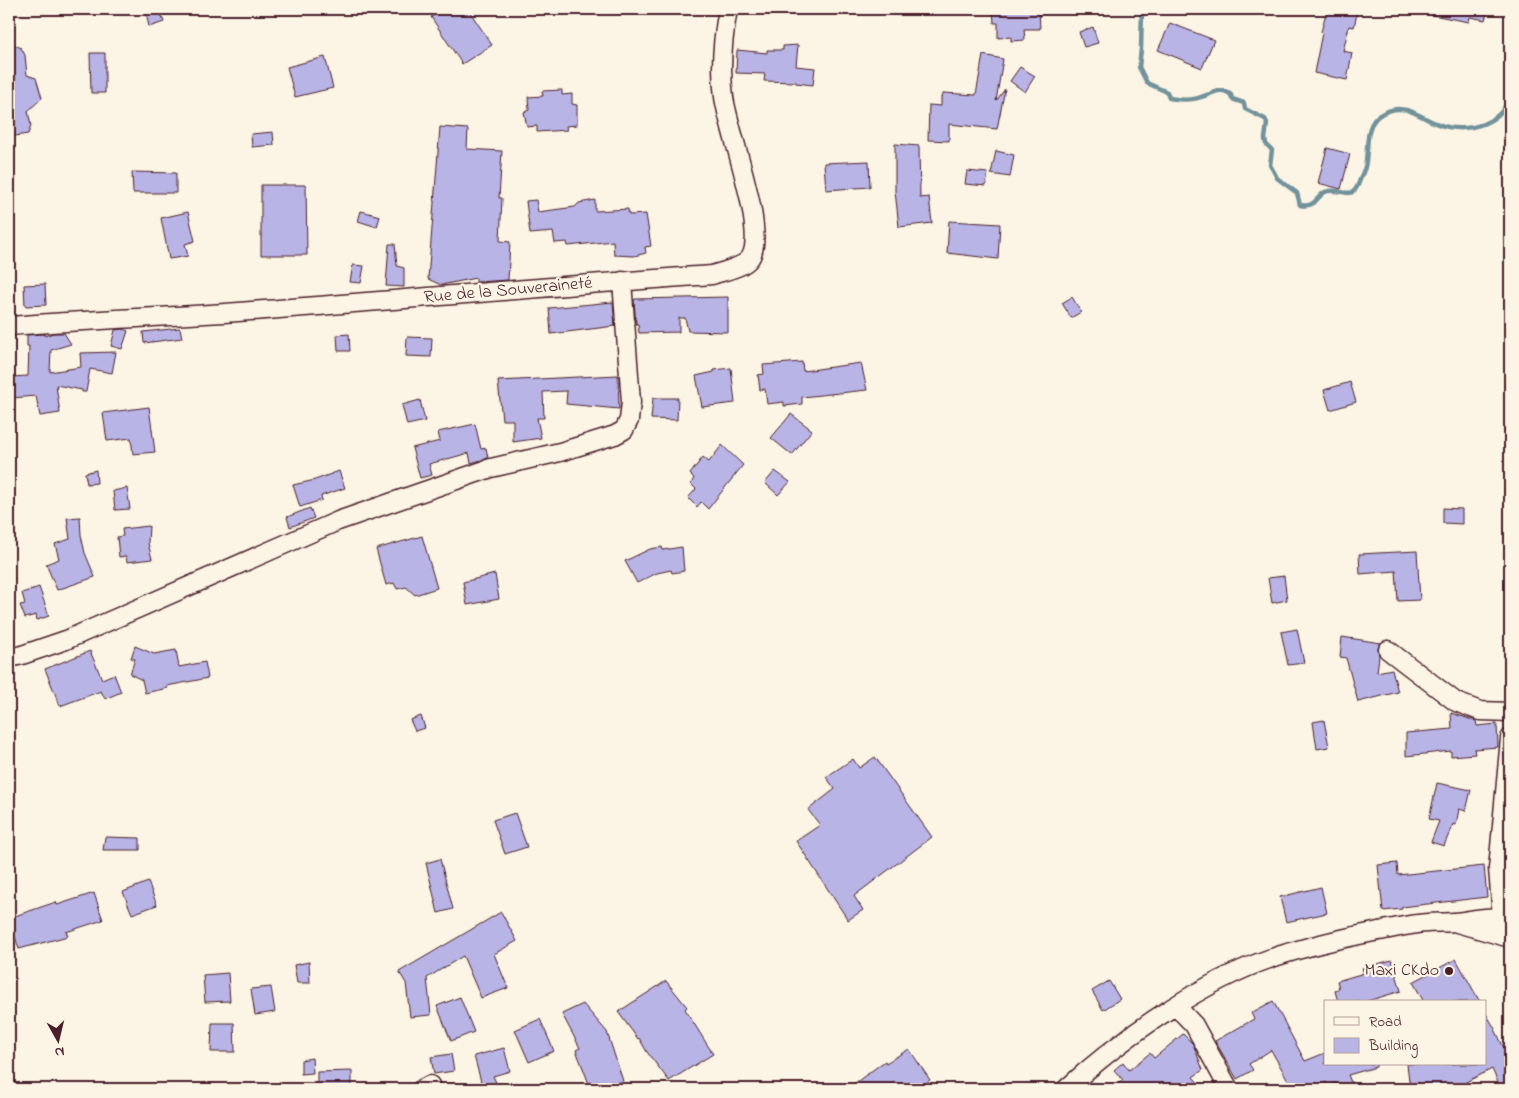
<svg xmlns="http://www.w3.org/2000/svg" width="1519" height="1098" font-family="'Indie Flower',sans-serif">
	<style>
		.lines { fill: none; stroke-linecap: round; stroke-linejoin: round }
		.stream { stroke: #72929b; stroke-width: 4.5 }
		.building { fill: #b8b4e5; stroke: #4a1f2b }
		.minor-casing { stroke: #4a1f2b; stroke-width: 21 }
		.minor { stroke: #fcf5e5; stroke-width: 18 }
		.poi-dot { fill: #4a1f2b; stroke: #fcf5e5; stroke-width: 2 }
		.labels { text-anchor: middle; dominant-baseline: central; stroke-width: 4.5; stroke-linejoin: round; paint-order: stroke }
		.street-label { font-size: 18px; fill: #4a1f2b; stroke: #fcf5e5 }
		.poi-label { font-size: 18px; fill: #4a1f2b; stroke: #fcf5e5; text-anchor: end }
	</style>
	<rect width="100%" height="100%" fill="#fcf5e5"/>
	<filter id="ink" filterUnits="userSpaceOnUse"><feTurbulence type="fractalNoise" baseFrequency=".02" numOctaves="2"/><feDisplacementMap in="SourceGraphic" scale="10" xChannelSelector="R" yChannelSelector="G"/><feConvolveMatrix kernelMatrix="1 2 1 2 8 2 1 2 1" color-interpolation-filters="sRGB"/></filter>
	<g filter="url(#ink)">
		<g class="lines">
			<path class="stream" d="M1142,9l-1,40 -2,18 8,16 20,9 2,6c11,2 22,3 32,-1 12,-3 20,-11 30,-2l1,4 12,4 1,6 20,10 2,4 -2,16 1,5 6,6 -2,15 4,7 3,6 20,15 3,12c16,3 16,-8 25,-13 10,-5 23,5 29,-1 4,-4 5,-9 7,-14 1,-3 3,-7 4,-10 5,-23 -4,-49 26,-57 17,-5 32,9 47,14 27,11 69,0 72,-33"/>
		</g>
		<path class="building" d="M152,9h7l5,13 -15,5 -3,-15z
			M445,9h23l24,36 -30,19 -31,-47z
			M993,9h46l1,20h-16l1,11 -14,1v-4l-13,1v-15h-4z
			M1327,9h31l-4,18 -5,-1 -6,25 9,2 -5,27 -33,-7 8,-40 -1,-1z
			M1428,9h60l-3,11 -15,-3 -1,5 -42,-8z
			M1170,23l44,17 -12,28 -44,-18z
			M1093,27l5,16 -14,4 -5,-15z
			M9,42l12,6 4,7 2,20 9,3 6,20 -14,13 3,15 -3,8 -13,2h-6z
			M798,45l-2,21 19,2 -2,17 -17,-2v-1l-32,-1 1,-7 -29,-1 1,-23 30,3v-3h16v-4z
			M90,53h15v40h-14z
			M983,55l20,4 -7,42 9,-12 -8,40 -48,-5v17l-21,-1 1,-35 12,1v-9l3,-4 32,2z
			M325,57l8,31 -38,9 -8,-30z
			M1020,67l15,9 -10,16 -15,-11z
			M562,90v5l10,-1v10l5,1v20l-11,1 1,4 -30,2v-6l-10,1 -3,-15 5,-2 -1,-13 15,-1 -1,-5z
			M440,127l28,2 -1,20 35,2 -3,47h3l-2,43 10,1 -2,38 -32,2v-4l-35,7 -13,-6z
			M273,132l1,13 -22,2 -1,-13z
			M895,144l24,2 1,52 9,-1 3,26 -33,4 -4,-36z
			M1327,148l23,6 -9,35 -23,-6z
			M996,151l18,4 -4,22 -19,-3z
			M869,161l1,26 -44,3 -2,-27z
			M967,171l21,2 -2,13 -21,-2z
			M132,172l44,1v20h-43z
			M261,185h45l1,70h-46z
			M536,200l2,12 37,-5 4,-4 16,-3v11l33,-2 1,6 17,-1 5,32 -6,1 1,6 -12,3 -20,-1 -1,-14 -45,5 -1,-4 -12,1 -2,-11 -23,2 -4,-33z
			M361,211l19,5 -3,11 -19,-6z
			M188,212l7,29 -10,3 3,12 -19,3 -8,-41z
			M949,221l51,3 -2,35 -51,-6z
			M389,244h6l2,22 7,2v19l-18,-1z
			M353,265l11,1 -3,17 -11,-1z
			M45,284l1,21 -21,1 -1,-21z
			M728,297v35l-40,-1 -3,-13h-6v14l-40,1 -1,-9h-2l-2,-24 1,-1z
			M1072,297l9,15 -10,6 -9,-15z
			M613,302l2,24 -64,8 -2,-26z
			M180,328l2,10 -38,5 -1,-11z
			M123,329l5,2 -6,18 -11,-3 4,-16z
			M53,333h11l7,11 -20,6 -1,22 31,-5 -1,-14 36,-1 -4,21 -22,-4 -4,23h-4v-2l-26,-5 4,28 -20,3 -4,-20 -24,2 -1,-21 17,-1 1,-30h-2v-11l18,-1v2z
			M349,334l1,17h-12l-1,-16z
			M407,337l25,1 -1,19 -25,-1z
			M802,362l1,9 58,-8 6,27 -65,7v7l-18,2v-4l-17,2 -2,-15 -5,1 -2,-15 6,-1 -1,-9z
			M731,368l4,35 -33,4 -6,-31 18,-4v-2z
			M618,375l1,34 -53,-5 1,-13 -24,1 1,26h-7l4,20 -28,4v-22h-11l-4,-39z
			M1350,382l6,20 -26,8 -6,-20z
			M653,398h25l-1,22 -26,-1z
			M420,400l5,21 -18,4 -5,-20z
			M149,407l6,45 -22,2 -2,-16 -24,3 -4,-28z
			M791,414l21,16 -20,25 -21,-17z
			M475,424l6,25 5,-1 2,10 -17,5 -2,-10 -40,11 3,11 -12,3 -8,-30 28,-7 -2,-9z
			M722,445l21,20 -35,44 -7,-7 -4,5 -9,-9 8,-9 -5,-5 3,-6 -4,-4 13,-17 6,5z
			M96,470l1,13 -10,1 -2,-11z
			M339,471l6,17 -24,8 1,4 -22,7 -7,-22 22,-5z
			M775,471l15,11 -12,13 -13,-12z
			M127,488l3,21 -15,1 -2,-19z
			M310,508l4,10 -24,9 -3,-10z
			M1443,508l19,1v15l-19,-1z
			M80,517l1,18 4,18 10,24 -38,13 -11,-26 13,-5 -4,-15 15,-5 -3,-21z
			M149,526l-1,17 4,16 -25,3 -1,-6 -7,1 -2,-20 6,-1 -1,-7z
			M422,536l15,52 -22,7 -9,-8 -9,2 -3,-6 -8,2 -10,-36z
			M662,547l1,3 19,-3 2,24 -12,2 -1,-3 -14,3 -20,10 -12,-22 25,-12z
			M1417,551l3,49 -22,1 -2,-30 -36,3 -1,-20z
			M495,574l4,25 -32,6 -4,-23z
			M1284,576l3,24 -15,3 -4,-25z
			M39,587l10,29 -12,4 -1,-5 -11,3 -5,-13 5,-1 -3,-11z
			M1297,629l7,34 -16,2 -7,-33z
			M1342,637l39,6 -3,5 1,8 -2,16 15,-3 6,23 -40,10 -12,-44 -6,-1z
			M135,646l19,8 22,-4 3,17 26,-5 3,16 -41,8 1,2 -23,5 -3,-13 -12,-6 5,-15 -4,-1z
			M90,651l12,28 12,-5 7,18 -16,7 -4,-8 -41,15 -15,-37z
			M1451,713l25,8 1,5 20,-2 1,23 -24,2 1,5 -24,2v-5l-45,5v-23l46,-4z
			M421,716l4,12 -10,3 -5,-11z
			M1324,720l5,27 -12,2 -4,-27z
			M875,757l57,80 -78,59 9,14 -15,10 -52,-79 24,-16 -12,-15 27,-21 -9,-12 27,-18 6,9z
			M1437,783l34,7 -5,21 -7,-2 -3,16 -3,-1 -9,22 -13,-4 8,-21 -10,-2z
			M515,813l12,34 -22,7 -12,-34z
			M105,837l35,1v12h-37z
			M440,859l13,50 -15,4 -12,-50z
			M1397,863l1,12 86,-9 3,31 -85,10v2l-19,2 -5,-46z
			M148,882l9,23 -25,9 -9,-22z
			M1321,887l6,26 -41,9 -6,-25z
			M94,893l9,27 -37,12 2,4 -49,13 -10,-31 47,-16 1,3z
			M501,912l16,29 -23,13 14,34 -27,10 -18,-42 -36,22 4,37 -21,2 -4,-34 -7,-11z
			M1456,959l24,43h-56l-11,-20z
			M1392,960l9,31 -37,11h-26l-3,-11 4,-3 -2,-7 27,-8 -2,-5z
			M309,962l1,21h-13l-3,-18z
			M228,973l2,28 -25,1 -2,-27z
			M666,981l21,26 -2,2 28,45 -44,27 -22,-29 -8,-14 -1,1 -20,-27z
			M1109,981l11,18 -17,11 -11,-19z
			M271,987l4,25 -20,3 -4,-26z
			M460,997l14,35 -23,9 -14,-35z
			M1273,1001l32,60 20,-8v11h51v3l-28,8 6,14h-17l-1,-6 -9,3 -1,-4 -13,7h-20l-22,-39 -22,14 4,6 -16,9 -22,-38 39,-22 -3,-6z
			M583,1004l24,28 16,49 -23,8h-9l-15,-39 4,-2 -18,-34z
			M1485,1012l9,15 16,34v24l-9,4 -9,-20 -26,13 4,7h-60l-3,-25h78z
			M540,1019l14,32 -25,11 -14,-32z
			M212,1023h22l1,29h-24z
			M1183,1034l10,10 10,26 -10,7 11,12h-52l-4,-5 -6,5h-30l11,-9 -9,-10 9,-8 6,8 21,-17 4,5z
			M504,1048l6,23 -17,5 6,13h-16l-9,-33z
			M909,1049l21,31 -11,9h-72l38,-28 1,2z
			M451,1054l3,17 -20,3 -3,-17z
			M312,1058l1,15 -12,1v-14z
			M352,1071v18h-35v-17z"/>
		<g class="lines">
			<g class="minor-casing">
				<path id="minor" d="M9,326c85,-7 170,-9 256,-16 149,-11 298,-25 447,-35 11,-4 31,-7 38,-17 18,-26 -22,-128 -26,-161 -4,-28 -1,-61 4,-88
					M1388,650l68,52 24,9 30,1
					M9,658l13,-3 44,-15 272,-119 153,-53 69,-16 55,-17 9,-5 5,-10 2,-18 -9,-121
					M1502,917l-4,-48 12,-131
					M1457,923l53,15
					M1176,1006l18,19 35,64
					M422,1089l8,-4
					M1066,1089c51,-47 127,-101 192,-126 39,-15 80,-24 121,-32 16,-3 32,-7 48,-8 9,-1 18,0 27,-1 19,-2 37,-7 56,-3"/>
			</g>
			<use href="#minor" class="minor"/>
		</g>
	</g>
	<circle class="poi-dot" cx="1449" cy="971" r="5"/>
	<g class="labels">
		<g class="street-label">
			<text transform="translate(508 291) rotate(-5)">Rue de la Souveraineté</text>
		</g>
		<g class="poi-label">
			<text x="1439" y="971">Maxi CKdo</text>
		</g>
	</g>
	<rect width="1519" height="1098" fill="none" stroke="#fcf5e5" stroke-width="30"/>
	<rect x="15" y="15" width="1489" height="1068" fill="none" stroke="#4a1f2b" stroke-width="2" filter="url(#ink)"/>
	<rect x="1324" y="1000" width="162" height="65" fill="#fcf5e5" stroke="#b59f9b"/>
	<rect x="1334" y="1017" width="25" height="8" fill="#fcf5e5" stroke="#b59f9b"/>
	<text x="1369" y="1026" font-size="15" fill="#4a1f2b">Road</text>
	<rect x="1334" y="1038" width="25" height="15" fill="#b8b4e5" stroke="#b59f9b"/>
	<text x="1369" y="1050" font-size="15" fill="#4a1f2b">Building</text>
	<g transform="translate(58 1040) rotate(172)" stroke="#fcf5e5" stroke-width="4" paint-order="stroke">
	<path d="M0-4L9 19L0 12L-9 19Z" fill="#4a1f2b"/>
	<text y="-8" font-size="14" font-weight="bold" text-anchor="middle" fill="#4a1f2b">N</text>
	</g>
</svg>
